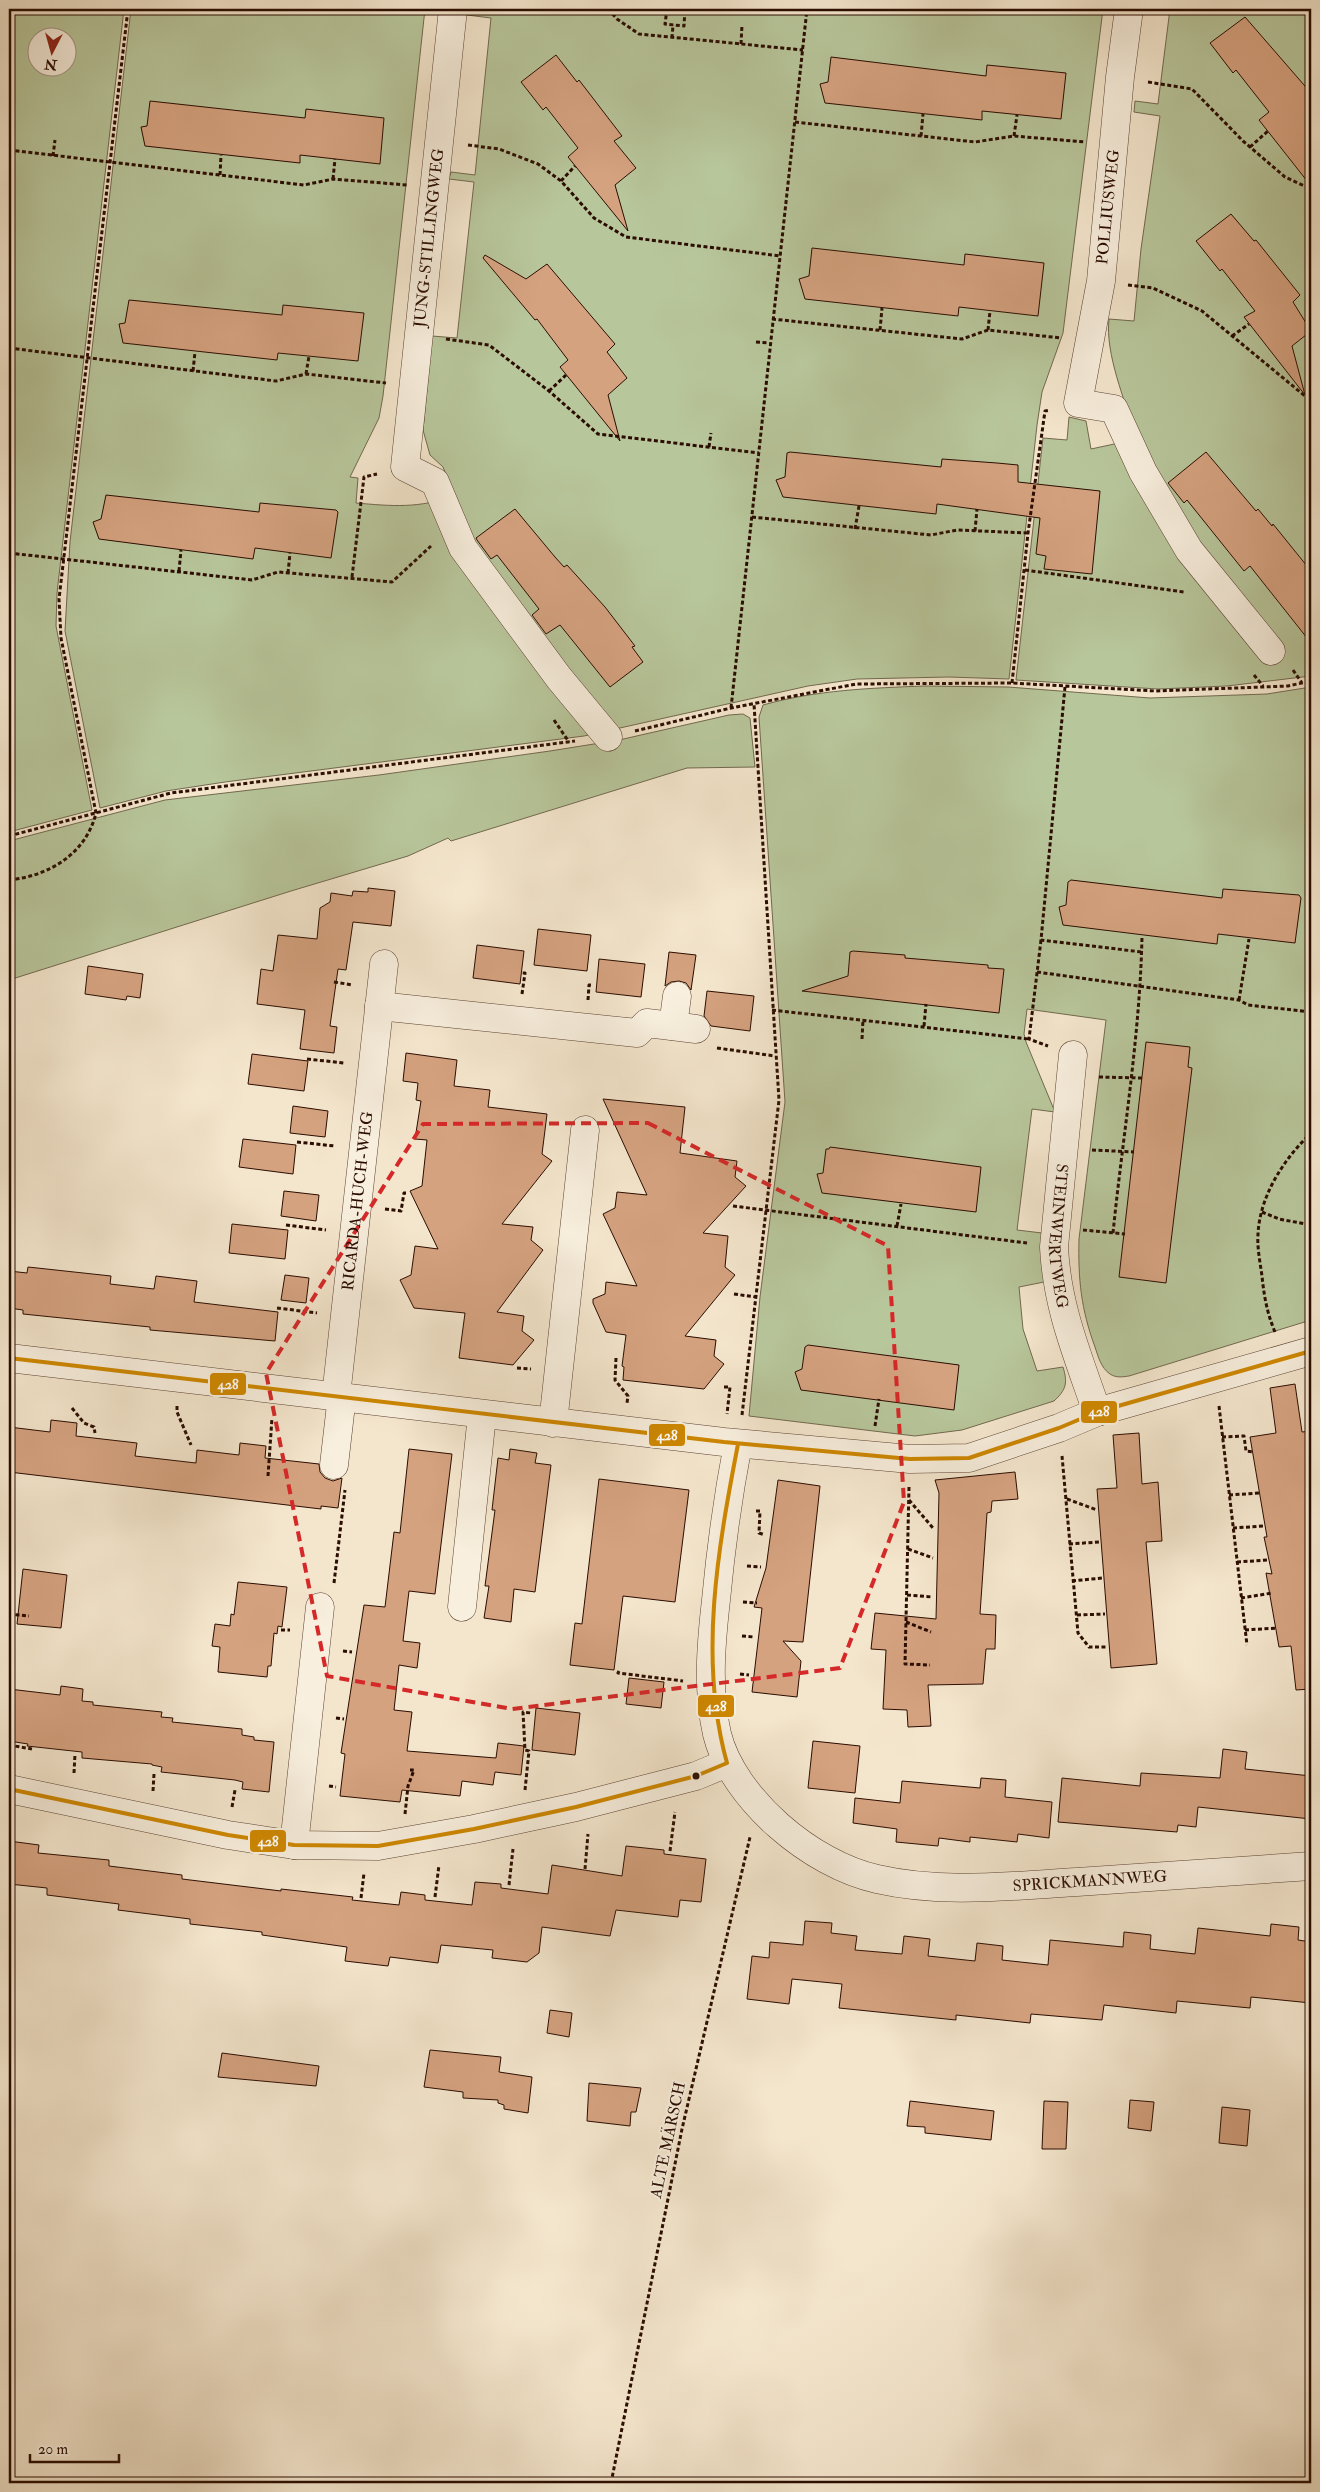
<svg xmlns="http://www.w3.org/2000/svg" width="1320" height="2492" font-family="'IM FELL Double Pica',serif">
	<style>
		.green { fill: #b8c69b; stroke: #71694e; fill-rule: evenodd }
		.building { fill: #d5a280; stroke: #2a0c00 }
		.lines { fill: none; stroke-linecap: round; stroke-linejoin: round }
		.minor-casing { stroke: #5c4233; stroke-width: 29 }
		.path { stroke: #2a0c00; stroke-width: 3; stroke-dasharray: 4 2.5; stroke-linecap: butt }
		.minor { stroke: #f8efde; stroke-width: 28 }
		.bus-1-casing { stroke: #f8efde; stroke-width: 8 }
		.bus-1 { stroke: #ce8700; stroke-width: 4 }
		.marked { fill: none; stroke: #d62828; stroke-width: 4; stroke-dasharray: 10 6; stroke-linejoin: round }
		.bus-dot { fill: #2a0c00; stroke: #f8efde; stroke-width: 2 }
		.labels { text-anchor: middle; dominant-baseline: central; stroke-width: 4; stroke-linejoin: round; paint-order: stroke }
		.street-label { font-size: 16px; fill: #2a0c00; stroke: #f8efde }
		.line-badge { stroke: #f8efde; stroke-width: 2 }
		.badge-label { font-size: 14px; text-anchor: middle; font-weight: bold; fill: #fff }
	</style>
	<rect width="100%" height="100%" fill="#f4e6cd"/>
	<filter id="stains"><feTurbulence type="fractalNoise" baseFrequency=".004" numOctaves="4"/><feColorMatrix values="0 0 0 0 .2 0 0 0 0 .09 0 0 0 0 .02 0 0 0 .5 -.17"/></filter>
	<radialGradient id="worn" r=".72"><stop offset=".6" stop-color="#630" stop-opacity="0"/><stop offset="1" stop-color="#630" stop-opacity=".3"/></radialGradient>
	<path class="green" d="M9,9h115l-67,584 -1,33 36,184 -83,22zM38,38h30v30h-30z
		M131,9h294l-42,387 -4,22 -29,59 8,1 -2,25c35,3 65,6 98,-8l-11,-28 -13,-12 -7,-25 9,-94 25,2 17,-156 -25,-3 2,-7 24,3 16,-157 -24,-3 1,-6h635l-40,324 -21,59 -5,33 -28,254 -60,-2 -92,2 -49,7 -224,50 -359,46 -59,9 -66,17 -35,-177 5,-89z
		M1170,9h141v667l-84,10 -69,3 -142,-9 27,-242 24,2 2,-23 17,4 5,28 28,-6 16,-9c-10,-34 -30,-80 -26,-115l25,2 7,-72 19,-133 -26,-4 1,-11 23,3z
		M925,686l83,1 142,11 117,-4 44,-7v633l-182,56c-7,1 -13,2 -19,-2 -9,-6 -12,-18 -15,-27 -14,-38 -17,-68 -16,-108l27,-219 -79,-11 -3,25 2,8 29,70 -23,-3 -15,121 25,3 2,49 -25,5 4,42 14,42 26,-4c5,16 3,23 -9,34l-92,29 -47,6 -166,-20 11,-119 25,-195 -26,-385 4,-12c53,-15 108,-17 162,-19z
		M743,714l7,4 5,49 -68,1 -236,73 -3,-3 -40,18 -117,35 -282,89v-139l156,-41 214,-25 171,-24 69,-11 110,-25z"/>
	<path class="building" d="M1245,17l66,76v50l-5,4 5,22v17l-52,-66 10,-8 -33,-42 -3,3 -23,-30z
		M556,55l21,27 2,-2 43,56 -8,5 22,27 -21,17 13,46 -60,-74 10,-9 -32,-41 -3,3 -22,-28z
		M831,57l155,19 1,-11 79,8 -5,46 -79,-8v9l-157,-17 -5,-19 8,-2z
		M150,101l155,17 1,-9 78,9 -4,46 -80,-9v8l-155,-17 -4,-19 6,-1z
		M1231,214l23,27 2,-1 44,55 -7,7 18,29 -19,15 13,49 -61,-78 11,-6 -33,-42 -2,2 -24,-30z
		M812,248l152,17 1,-11 79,9 -6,53 -79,-9 -1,9 -153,-17 -6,-20 10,-3z
		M485,255l41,24 21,-15 68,80 -8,8 20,26 -19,17 12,46 -60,-74 8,-7 -31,-41 -2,1 -52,-62z
		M129,300l153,15 1,-10 81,8 -6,48 -80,-8 -1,7 -154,-17 -4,-19 6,-1z
		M790,452l151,15 1,-8 55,4 21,2v17l82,9 -8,83 -48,-5 2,-13 -10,-2 4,-36 -103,-14 -1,10 -153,-17 -7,-17 9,-3 2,-24z
		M1206,452l50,59 2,-2 14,17 1,-2 38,47v72l-61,-77 -6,5 -57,-71 -3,3 -16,-20z
		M106,495l153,17 1,-9 76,7 2,2 -7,46 -76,-10 -2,11 -154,-20 -6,-17 8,-3z
		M515,509l40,48 9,10 3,-2 38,42 30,39 -3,1 11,15 -33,25 -50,-62 -14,9 -14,-19 7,-6 -42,-54 -6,4 -14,-19 -1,-2z
		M1071,880l151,18 1,-9 76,6 2,3 -6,45 -77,-9 -1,10 -154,-19 -4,-18 7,-2 2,-23z
		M368,888l27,3 -4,35 -38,-4 -7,48 -8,-1 -8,57 7,1 -3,26 -34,-4 5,-39 -48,-6 4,-35 12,2 5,-36 39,4 3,-31 10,-6 1,-9 21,3 1,-5 15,1z
		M538,929l53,6 -4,36 -53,-6z
		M477,945l47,6 -4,33 -47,-6z
		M853,951l52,4v3l83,7v3l16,1 -5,44 -197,-22 46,-15 2,-24z
		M669,952l27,3 -5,35 -5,-7 -7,-2 -8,1 -6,4z
		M599,959l46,5 -4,33 -45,-5z
		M88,966l55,8 -3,24 -13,-2 -1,4 -41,-6z
		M707,991l47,5 -4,35 -39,-5 -7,-10z
		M1146,1042l44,5 -2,20 4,1 -26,215 -47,-6z
		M406,1053l51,7 -3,26 36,4 -2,17 59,7 -5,40 10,7 -50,63 31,3 -2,13 12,10 -46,62 27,4 -2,15 12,9 -21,25 -54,-7 6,-45 -51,-5 -14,-28 11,-5 4,-29 23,3 -28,-58 12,-5 5,-46 -12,-1 6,-38 -5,-1 2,-17 -15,-2z
		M252,1054l56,7 -4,30 -56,-7z
		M603,1099l82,8 -5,46 57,8 -2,16 11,9 -43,47 25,3 -3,31 10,8 -50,61 31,4 -2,16 10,8 -20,25 -81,-9 1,-13 -2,-1 4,-31 -20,-3 -13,-29v-4l12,-5 1,-12 31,4 -34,-72 12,-6 2,-16 30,3z
		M293,1106l35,5 -3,26 -35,-4z
		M243,1139l53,6 -3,29 -54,-7z
		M830,1147l151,20 -5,45 -154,-19 -5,-19 6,-1 3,-24h3z
		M284,1191l35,4 -3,26 -35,-5z
		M232,1224l56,6 -3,29 -56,-6z
		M28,1267l83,9 -1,8 44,5 2,-13 41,5 -3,21 84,10 -3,29 -125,-11v-3l-127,-13v-4l-14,-2v-37l18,2z
		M285,1275l24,3 -3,25 -25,-3z
		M808,1345l151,20 -5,45 -153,-20 -6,-18 7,-3 3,-22z
		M1295,1384l7,48 9,-1v52l-5,1 5,26v179l-15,1 -5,-44 -12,1 -13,-74 6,1 -8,-37h3l-17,-100 26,-4 -6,-45z
		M51,1420l26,3 -1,13 61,7 -2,13 61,7 1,-13 42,5 1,-12 26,3 -1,12 54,6 1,8 5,6 8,3 9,-3 -4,30 -17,-2v3l-312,-37v-45l41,5z
		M1139,1433l3,51 16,-2 4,59 -16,1 11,122 -46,4 -14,-179 20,-1 -4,-53z
		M409,1449l43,5 -17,140 -26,-3 -6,50 17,2 -3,25 -18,-3 -5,45 18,2 -5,39 89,7 2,-15 26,3 -3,29 -26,-3 -2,13 -31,-4 -2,15 -58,-6 -2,12 -60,-6 5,-42 -4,-1 23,-148 21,2 9,-75 6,1z
		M510,1449l27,4 -2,10 16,2 -16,127 -21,-3 -3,33 -27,-4 5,-32h-4l10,-76h-3l6,-52 11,2z
		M1015,1472l3,27 -26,2 -1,11 -4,1 -7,101 16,1 -1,34h-9l-3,35 -55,1 3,41 -23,1 -1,-17 -24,-1 3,-59 -15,-1 4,-36 61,6 3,-126 -4,-13z
		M599,1479l90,11 -14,112 -52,-6 -9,74 -44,-5 5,-42 7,1z
		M778,1480l42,6 -17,156 -20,-1 18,20 -4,36 -45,-5 10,-84 -8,-1 12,-39z
		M23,1569l44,6 -6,53 -44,-4z
		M238,1582l49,5 -5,40 -4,-1 -1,8 -3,-1 -3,33h-3l-1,11 -49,-5 2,-25 -8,-1 3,-22 15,2 1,-12 3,1z
		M629,1678l35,4 -3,26 -35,-4z
		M61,1686l22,3 -1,12 11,1v3l69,7 -1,5 12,1 -1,4 70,7v6l12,2v3l20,2 -5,50 -27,-3 1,-7 -8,-2 -74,-8 1,-5 -10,-2v-1l-70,-6v-6l-55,-6 1,-2 -19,-3v-52l51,6z
		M536,1708l44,5 -5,42 -43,-5z
		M813,1741l47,5 -5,47 -47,-5z
		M1223,1749l24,3 -2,17 66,7v43l-113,-12 -2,20 -18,-2 -1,7 -119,-10 4,-44 78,8 1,-13 79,5z
		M981,1778l25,2 -1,17 47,5 -3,36 -31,-4 -1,8 -47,-5v5l-31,-4 -1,8 -42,-4 1,-13 -44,-6 2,-25 45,5 2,-22 78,7z
		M9,1841l30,4 -1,8 71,7v6l73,9v4l99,12v-2l72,8 -1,3 47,5 2,-13 24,3v5l47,5 3,-23 26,2v4l47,6 4,-29 70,11 4,-30 38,4v4l42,5 -5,43 -21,-2 -2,17 -62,-7 -6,26 -68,-9 -3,26 -12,9 -35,-4 1,-8 -52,-5 -3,18 -48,-6 -2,9 -43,-5 2,-14 -85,-12v-3l-72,-8v-5l-72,-9 1,-6 -72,-9v-7l-38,-4z
		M805,1921l27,2 -1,10 26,3 -2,14 47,4 2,-18 26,3 -2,17 47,5 2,-18 26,3 -1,14 46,5 2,-25 73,7 1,-15 27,3 -1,14 45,5 3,-26 72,8 1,-12 28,3 -1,13 13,2v61l-60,-6 -1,11 -73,-7 -1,12 -72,-8 -2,15 -71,-6 -1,9 -74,-8v5l-117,-12 3,-24 -50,-5 -3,25 -42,-5 5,-43 17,2 1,-16 33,3z
		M550,2010l22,3 -3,24 -22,-4z
		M430,2050l71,7 -2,15 33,5 -4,36 -24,-4v-4l-6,-2v-3l-35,-2v-6l-39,-5z
		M222,2053l97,13 -3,20 -98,-9z
		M589,2083l52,5 -5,24h-5l-1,14 -43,-5z
		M1130,2100l24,2 -3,29 -23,-3z
		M910,2101l84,10 -3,29 -66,-7v-6l-18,-1z
		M1044,2101l24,1 -2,47h-24z
		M1222,2107l28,3 -3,36 -28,-3z"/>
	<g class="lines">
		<g class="minor-casing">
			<g id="minor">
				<path d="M453,9l-48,458 30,15 28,66 96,130 49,59"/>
				<path d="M1129,9l-9,68 -19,204 -23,122 36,6 29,63 46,78 82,101"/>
				<path d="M379,1006l258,27 10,-10 49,6"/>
				<path d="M673,1026l4,-30"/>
				<path id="s1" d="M1073,1055l-19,192c3,61 24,109 43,165"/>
				<path d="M9,1358l715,84 186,17 59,-1 90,-30 38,-16 214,-61"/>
				<path id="s2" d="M336,1396l48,-432"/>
				<path d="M553,1423l32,-293"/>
				<path id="s3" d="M738,1444c-10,52 -17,103 -22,156 -5,44 -9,90 1,134 16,65 95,131 160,145 65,15 133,7 200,3 78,-5 156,-10 234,-16"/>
				<path d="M334,1465l8,-69"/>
				<path d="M462,1607l20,-192"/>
				<path d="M9,1789l219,46 66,10 84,1 96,-17 102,-22 120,-31 31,-13"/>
				<path d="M294,1845l26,-238"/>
			</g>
		</g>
		<path class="path" d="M608,9l9,10 22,15 164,16
			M667,9l-2,15 19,2 1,-17h-3
			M672,38l1,-13
			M741,44l1,-19
			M1148,82l44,7 51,52 42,36 26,12
			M795,122l180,20 39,-6 71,6
			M921,136l2,-22
			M1014,136l3,-21
			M468,145l31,4 39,15 23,17 33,37 32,19 155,19
			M1250,147l18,-16
			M9,150l295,35 29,-6 74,6
			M53,156l2,-16
			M220,175l1,-20
			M333,179l2,-20
			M561,181l14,-15
			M1128,285l25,3 49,23 109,90
			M772,319l190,20 26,-9 73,8
			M880,330l2,-22
			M988,330l2,-19
			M1232,336l17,-12
			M446,339l43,6 60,46 49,43 161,19
			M756,342l13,1
			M9,348l267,33 30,-7 80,9
			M193,371l2,-19
			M306,374l3,-18
			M549,391l17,-16
			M709,447l2,-14
			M752,517l179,18 26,-5 71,3
			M855,529l4,-23
			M975,531l2,-22
			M9,545l1,-10
			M9,553l243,27 26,-8 114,10 39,-36
			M1025,570l159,22
			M179,571l2,-21
			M288,573l2,-20
			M352,577l12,-100 13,-3
			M1293,670l9,13
			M1254,675l9,11
			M1012,683l16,-150 17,-122 5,-1
			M1065,687l-24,253 101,12
			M731,708l76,-699
			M554,720l15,22
			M635,731l96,-23 125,-24 156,-1 144,8 132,-5 23,-5
			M9,836l162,-43 404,-52
			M9,880c40,-4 77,-26 87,-67l-35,-175 -2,-39 69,-590
			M1041,940l-12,99 19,7
			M1037,972l202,28 9,5 63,7
			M334,982l19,3
			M522,994l3,-21h-3
			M588,1000l1,-15h2
			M1239,1000l10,-61
			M772,1010l257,29
			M924,1026l2,-22
			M862,1039l1,-19
			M717,1048l58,8
			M307,1059l37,4
			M1099,1077l44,1
			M297,1142l38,4
			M1092,1150l42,2
			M733,1206l294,37
			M385,1209l16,2 3,-18h2
			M1262,1212l17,7 32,6
			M286,1225l40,5
			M897,1226l4,-22
			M1083,1230l42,4
			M1113,1233c10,-99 27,-197 29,-297
			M734,1294l22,3
			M277,1308l40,5
			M1275,1332c-8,-19 -11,-36 -13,-56 -2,-14 -5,-29 -4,-42 2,-39 26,-75 53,-101
			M616,1358l-1,22 13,16 -1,7
			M517,1368l14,1
			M724,1387h6l-3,27
			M177,1406v6l14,33
			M1219,1406l28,239
			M72,1408l12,15 10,4 1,6
			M742,1415l37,-315 -25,-396
			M875,1426l4,-27
			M1222,1437l22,-1 2,15 8,1
			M1062,1456l16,177 11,14h18
			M268,1476l4,-58
			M909,1487l-4,177 25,1
			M1229,1495l31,-2
			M1067,1499l30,11
			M909,1500l24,28
			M756,1511h4l-1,22 6,2
			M1233,1528l31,-2
			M1069,1544l30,-2
			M908,1549l25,9
			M1237,1562l31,-2
			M747,1566l14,1
			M1072,1581l30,-3
			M334,1583l11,-93
			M907,1595l25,2
			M1241,1598l31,-5
			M743,1602l14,1
			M9,1614l20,2
			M1077,1615l28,-1
			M906,1622l25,10
			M281,1630h9
			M1245,1630l32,-2
			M742,1636l12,1
			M343,1651l9,1
			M619,1671l-1,2 65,8
			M740,1674l9,1
			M336,1718l8,1
			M9,1745l23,4
			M74,1773l1,-19
			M329,1786l7,1
			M525,1790l4,-39 -4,-1 -2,-38 8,1
			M153,1791l1,-17
			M232,1807l3,-17
			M405,1814l3,-28 6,-16h-4
			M670,1851l5,-39
			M585,1869l3,-35
			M509,1885l4,-36
			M435,1897l4,-32
			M361,1898l3,-25
			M611,2483l71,-354 68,-292"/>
		<use href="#minor" class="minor"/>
		<g class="bus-1-casing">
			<path id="bus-1" d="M9,1358l715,84 186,17 59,-1 90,-30 38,-16 214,-61
				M9,1789l219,46 66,10 84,1 96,-17 102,-22 120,-31 31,-13c-29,-104 -9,-215 11,-319"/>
		</g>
		<use href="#bus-1" class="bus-1"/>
	</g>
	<path class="marked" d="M648,1123l240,123 16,256 -64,166 -328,41 -185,-33 -61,-303 157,-249z"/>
	<circle class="bus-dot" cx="696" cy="1776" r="4.5"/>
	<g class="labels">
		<g class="street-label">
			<text transform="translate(1108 207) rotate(-84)">POLLIUSWEG</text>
			<text transform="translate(429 238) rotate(-84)">JUNG-STILLINGWEG</text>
			<text stroke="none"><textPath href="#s2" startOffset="196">RICARDA-HUCH-WEG</textPath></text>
			<text stroke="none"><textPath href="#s1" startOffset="182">STEINWERTWEG</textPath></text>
			<text stroke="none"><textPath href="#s3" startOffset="731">SPRICKMANNWEG</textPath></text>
			<text transform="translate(668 2140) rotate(-78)">ALTE MÄRSCH</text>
		</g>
	</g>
	<g class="line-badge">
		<rect x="209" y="1372" width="38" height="24" rx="5" fill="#ce8700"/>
		<rect x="1080" y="1400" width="38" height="24" rx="5" fill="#ce8700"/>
		<rect x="648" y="1423" width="38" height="24" rx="5" fill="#ce8700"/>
		<rect x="697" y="1694" width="38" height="24" rx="5" fill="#ce8700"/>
		<rect x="249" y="1829" width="38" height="24" rx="5" fill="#ce8700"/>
	</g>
	<g class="badge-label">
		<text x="228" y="1389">428</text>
		<text x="1099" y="1416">428</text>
		<text x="667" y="1440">428</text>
		<text x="716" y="1711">428</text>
		<text x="268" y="1846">428</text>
	</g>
	<rect width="1320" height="2492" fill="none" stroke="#f4e6cd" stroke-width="30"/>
	<rect x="10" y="10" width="1300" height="2472" fill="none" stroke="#2a0c00" stroke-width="2.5"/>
	<rect x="15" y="15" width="1290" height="2462" fill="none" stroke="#2a0c00"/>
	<g transform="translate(52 52) rotate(186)"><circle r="24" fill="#f8efde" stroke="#a69485"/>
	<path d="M0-4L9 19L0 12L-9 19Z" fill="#8f2418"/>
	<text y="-8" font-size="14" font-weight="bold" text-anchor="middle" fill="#2a0c00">N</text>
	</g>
	<path d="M30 2454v8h89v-8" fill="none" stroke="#2a0c00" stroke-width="2.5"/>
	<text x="38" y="2454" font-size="15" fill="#2a0c00" stroke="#f8efde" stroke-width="4" paint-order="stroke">20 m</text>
	<rect width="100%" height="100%" filter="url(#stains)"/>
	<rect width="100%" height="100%" fill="url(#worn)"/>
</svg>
